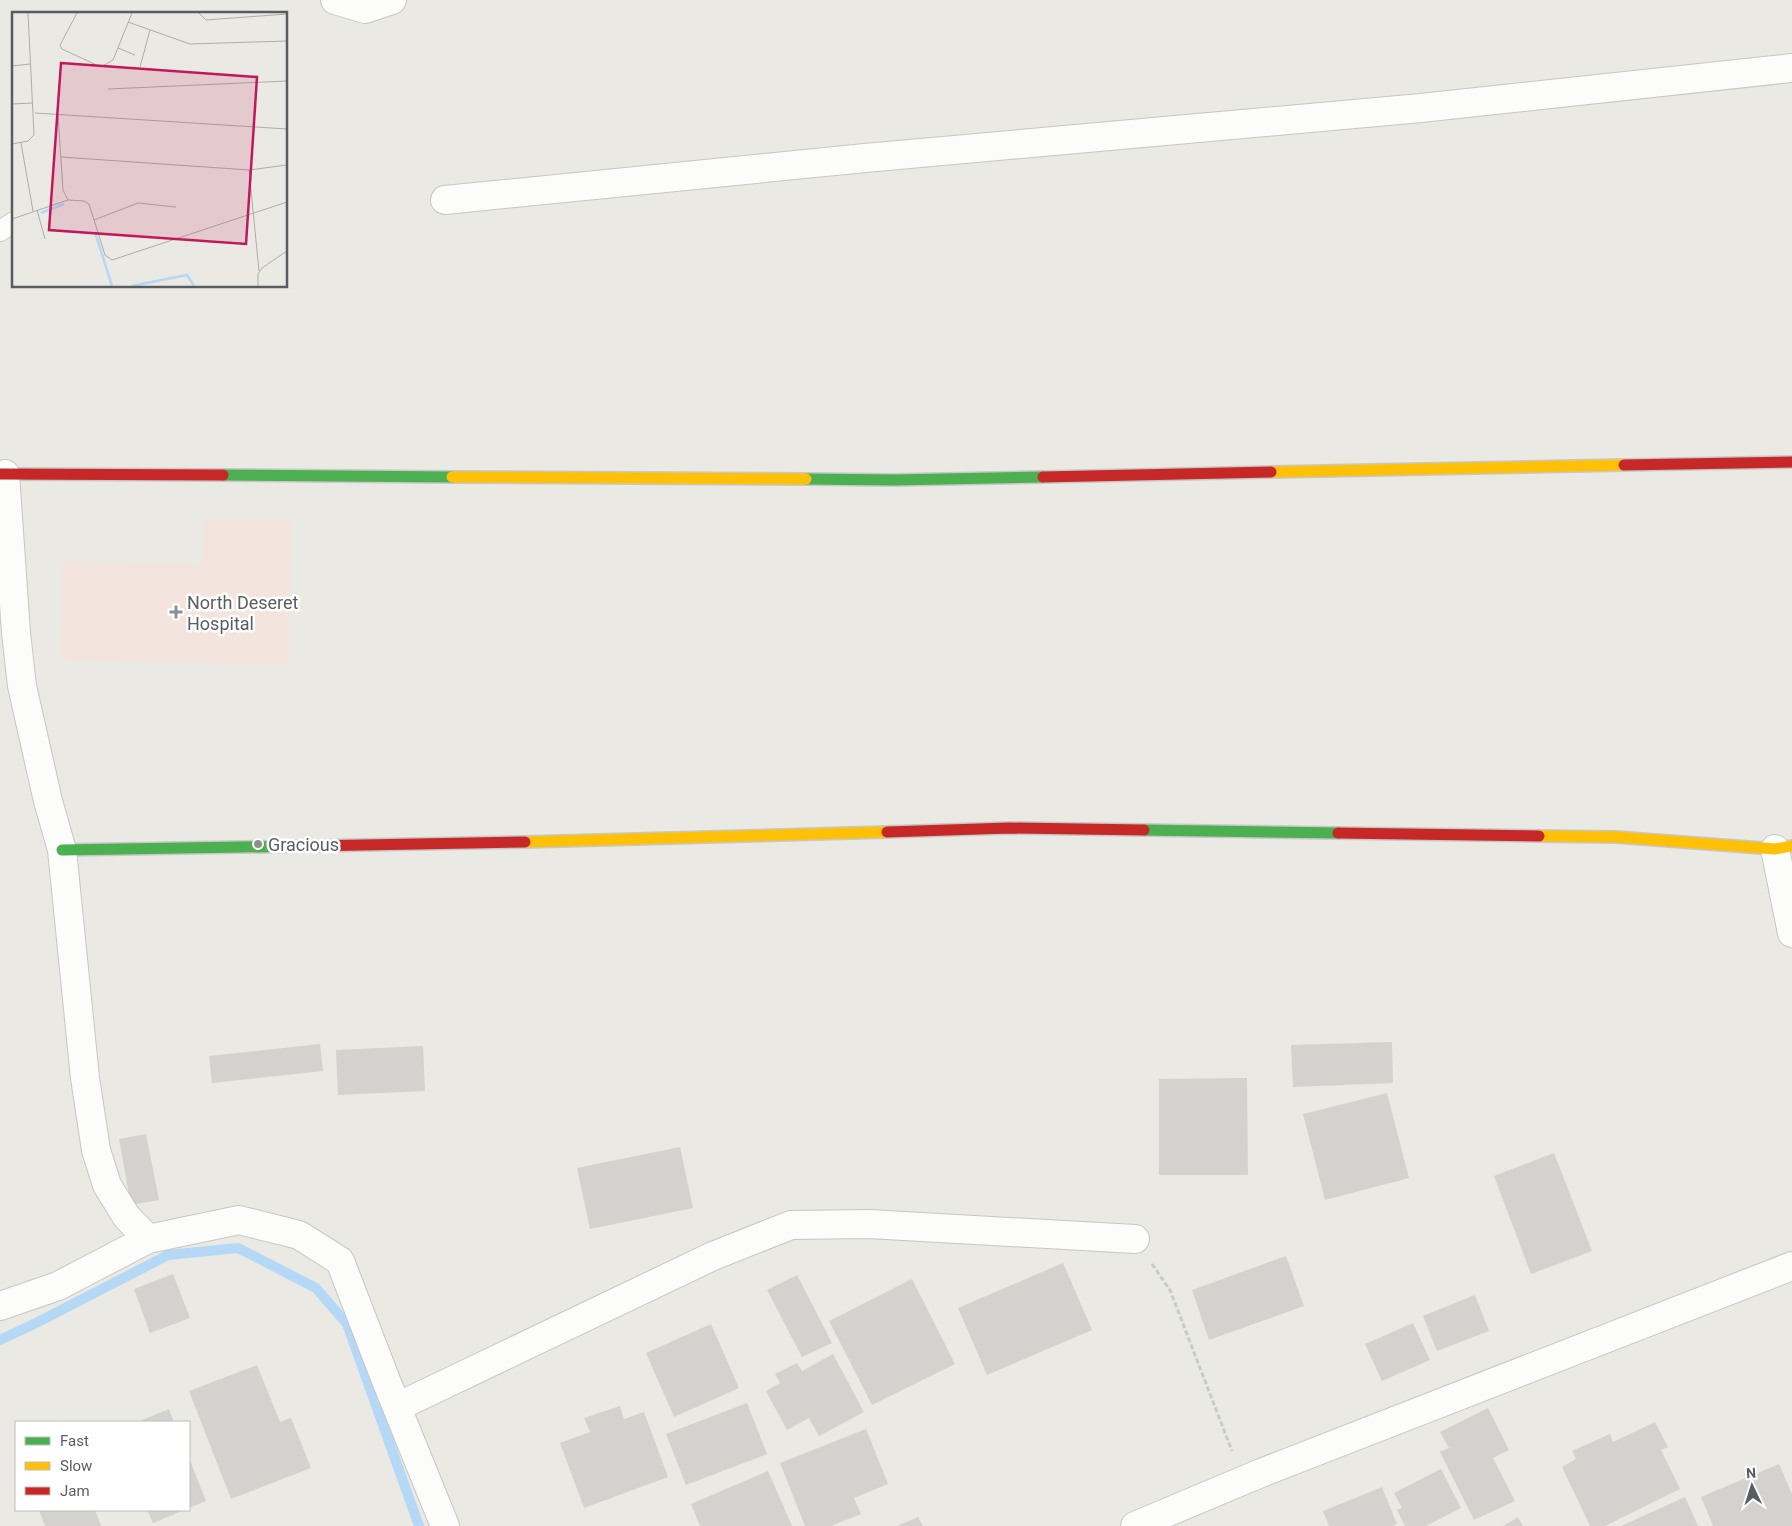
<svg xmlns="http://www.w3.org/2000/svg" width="1792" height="1526" font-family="Roboto,sans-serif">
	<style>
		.medical { fill: #f4e4de }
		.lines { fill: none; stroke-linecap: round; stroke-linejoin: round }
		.stream { stroke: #b5d8f7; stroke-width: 10 }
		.building { fill: #d3d2ce }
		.lane-casing { stroke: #c6c7c5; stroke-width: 22 }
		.street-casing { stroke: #c6c7c5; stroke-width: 30 }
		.fast-casing { stroke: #c7c8c7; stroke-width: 14 }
		.slow-casing { stroke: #c7c8c7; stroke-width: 14 }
		.jam-casing { stroke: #c7c8c7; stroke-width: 14 }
		.path { stroke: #c6ccc9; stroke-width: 3; stroke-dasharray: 5 2.5; stroke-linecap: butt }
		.lane { stroke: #fcfcfb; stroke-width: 20 }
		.street { stroke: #fcfcfb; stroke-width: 28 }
		.fast { stroke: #4caf50; stroke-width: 11 }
		.slow { stroke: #ffc107; stroke-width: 11 }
		.jam { stroke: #c62828; stroke-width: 11 }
		.poi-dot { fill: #8c8e8f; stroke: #fff; stroke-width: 2 }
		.labels { text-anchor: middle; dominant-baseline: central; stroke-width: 5; stroke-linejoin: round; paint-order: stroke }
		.poi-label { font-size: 18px; fill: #595d62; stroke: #fff; text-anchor: start }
		.inset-river { fill: none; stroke: #b5d8f7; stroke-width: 2.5 }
		.inset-road { fill: none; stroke: #acadab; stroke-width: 1 }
		.view { fill: #c2185b; fill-opacity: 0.15; stroke: #c2185b; stroke-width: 2.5 }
		.inset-edge { fill: none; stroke: #595d62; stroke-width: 2.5 }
	</style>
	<rect width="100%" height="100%" fill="#eae9e3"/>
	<path class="medical" d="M204,520l87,1 -3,143 -227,-4 2,-98 140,2z"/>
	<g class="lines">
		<path class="stream" d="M0,1340l40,-19 128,-66 70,-7 78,40 31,36 72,202"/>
	</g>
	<path class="building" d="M1392,1042l1,41 -100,4 -2,-42z
		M320,1044l3,27 -111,12 -3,-27z
		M423,1046l2,45 -87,4 -2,-45z
		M1247,1078l1,97h-89v-96z
		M1387,1093l22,85 -84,22 -22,-86z
		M146,1134l13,66 -28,5 -12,-66z
		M680,1147l13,61 -103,21 -13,-61z
		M1554,1153l38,98 -61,23 -37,-98z
		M1286,1256l18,50 -95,34 -17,-50z
		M1063,1263l29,67 -105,45 -29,-67z
		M173,1274l17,44 -40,15 -16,-44z
		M797,1275l35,68 -30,14 -35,-67z
		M912,1279l43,85 -83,41 -43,-84z
		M1475,1295l14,36 -52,20 -14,-35z
		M1413,1323l17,37 -48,21 -17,-37z
		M711,1324l28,64 -65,29 -28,-64z
		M833,1354l31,58 -45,24 -10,-18 -22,12 -21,-39 14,-8 -5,-9 22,-11 5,8z
		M257,1365l23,57 11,-4 20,50 -80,31 -42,-108z
		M747,1403l20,51 -81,31 -20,-51z
		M620,1406l4,13 20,-7 24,65 -84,31 -24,-65 30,-11 -6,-14z
		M1488,1408l21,42 -16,8 22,43 -41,19 -34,-68 9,-4 -9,-16z
		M169,1409l5,13h-37z
		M1655,1422l13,25 -7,3 19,39 -75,37h-15l-28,-59 14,-8 -4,-8 38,-17 3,8z
		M866,1429l22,55 -34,14 7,16 -30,12h-26l-25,-63z
		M189,1458l17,43 -17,7z
		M1779,1464l13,30v32h-79l-12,-29z
		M1441,1469l20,39 -35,18h-21l-8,-16 5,-2 -8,-15z
		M768,1471l24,55h-92l-9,-22z
		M1382,1487l15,37 -5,2h-63l-6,-15z
		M1685,1497l13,29h-77z
		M39,1510h56l6,16h-56z
		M147,1510h38l-32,13z
		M918,1517l5,9h-26z
		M1518,1517l5,9h-20z"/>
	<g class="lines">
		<g class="lane-casing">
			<path id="lane" d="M0,231l14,-9"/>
		</g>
		<g class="street-casing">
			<path id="street" d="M335,0l30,9 27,-9
				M445,200l420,-42 556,-50 371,-40
				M5,474l11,159 6,53 26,115 14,49 23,228 11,72 11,35 19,31 22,23
				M1775,849l17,84
				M0,1306l58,-20 90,-47 91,-19 60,15 41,26 47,122 58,143
				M397,1407l316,-151 78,-31 78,-1 266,15
				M1135,1526l126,-53 531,-207"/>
		</g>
		<g class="fast-casing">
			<path id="fast" d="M223,475l229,2
				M806,479l89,1 148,-3
				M1144,830l194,3
				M62,850l247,-4"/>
		</g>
		<g class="slow-casing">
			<path id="slow" d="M1271,472l353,-7
				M452,477l354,2
				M1539,836l77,1 159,12 17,-3
				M525,842l362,-10"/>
		</g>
		<g class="jam-casing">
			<path id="jam" d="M1624,465l168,-3
				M0,474l223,1
				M1043,477l228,-5
				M887,832l122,-4 135,2
				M1338,833l201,3
				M309,846l216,-4"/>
		</g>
		<path class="path" d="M1152,1264l18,26 62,161"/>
		<use href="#lane" class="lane"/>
		<use href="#street" class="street"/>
		<use href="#fast" class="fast"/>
		<use href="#slow" class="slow"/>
		<use href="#jam" class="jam"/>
	</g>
	<g class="poi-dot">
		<path d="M173.5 604.5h5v5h5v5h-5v5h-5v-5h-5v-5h5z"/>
		<circle cx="258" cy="844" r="5"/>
	</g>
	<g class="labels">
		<g class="poi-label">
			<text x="187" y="602">North Deseret<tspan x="187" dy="21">Hospital</tspan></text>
			<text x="268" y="844">Gracious</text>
		</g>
	</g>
	<g transform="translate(12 12)">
		<rect width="275" height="275" fill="#eae9e3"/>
		<path class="inset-river" d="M29,201l23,-9M83,220l17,54M120,274l55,-11 7,11"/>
		<path class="inset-road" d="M65,1l-17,32 2,4 39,18 12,-7 19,-47M187,1l7,7 81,-6M116,10l62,22 97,-3M106,36l17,7M0,54l18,-2M128,55l10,-37M96,77l179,-8M0,92l20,-1M23,101l252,16M46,103l5,75 5,10M9,131l12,68M0,132l16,-3 6,-6 -6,-122M49,145l188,13 38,-5M237,158l10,101M25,198l8,29M0,207l56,-19 16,1 5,3 16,51 7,5 175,-58M82,208l44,-17 38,4M246,274v-12l4,-6 25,-17"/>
		<path class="view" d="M49,51l196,14 -11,167 -197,-14z"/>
		<rect width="275" height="275" class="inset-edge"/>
	</g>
	<rect x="15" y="1421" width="175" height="90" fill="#ffffff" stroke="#bdbec0"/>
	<rect x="25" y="1437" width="25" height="8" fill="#4caf50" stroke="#bdbec0"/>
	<text x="60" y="1446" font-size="15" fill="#595d62">Fast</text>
	<rect x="25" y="1462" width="25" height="8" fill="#ffc107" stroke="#bdbec0"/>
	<text x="60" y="1471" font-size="15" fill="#595d62">Slow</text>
	<rect x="25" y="1487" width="25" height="8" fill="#c62828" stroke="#bdbec0"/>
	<text x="60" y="1496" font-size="15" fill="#595d62">Jam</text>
	<g transform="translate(1752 1486) rotate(356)" stroke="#ffffff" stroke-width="4" paint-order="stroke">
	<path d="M0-4L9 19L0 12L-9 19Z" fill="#595d62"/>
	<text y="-8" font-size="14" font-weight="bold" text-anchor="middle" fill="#595d62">N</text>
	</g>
</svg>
